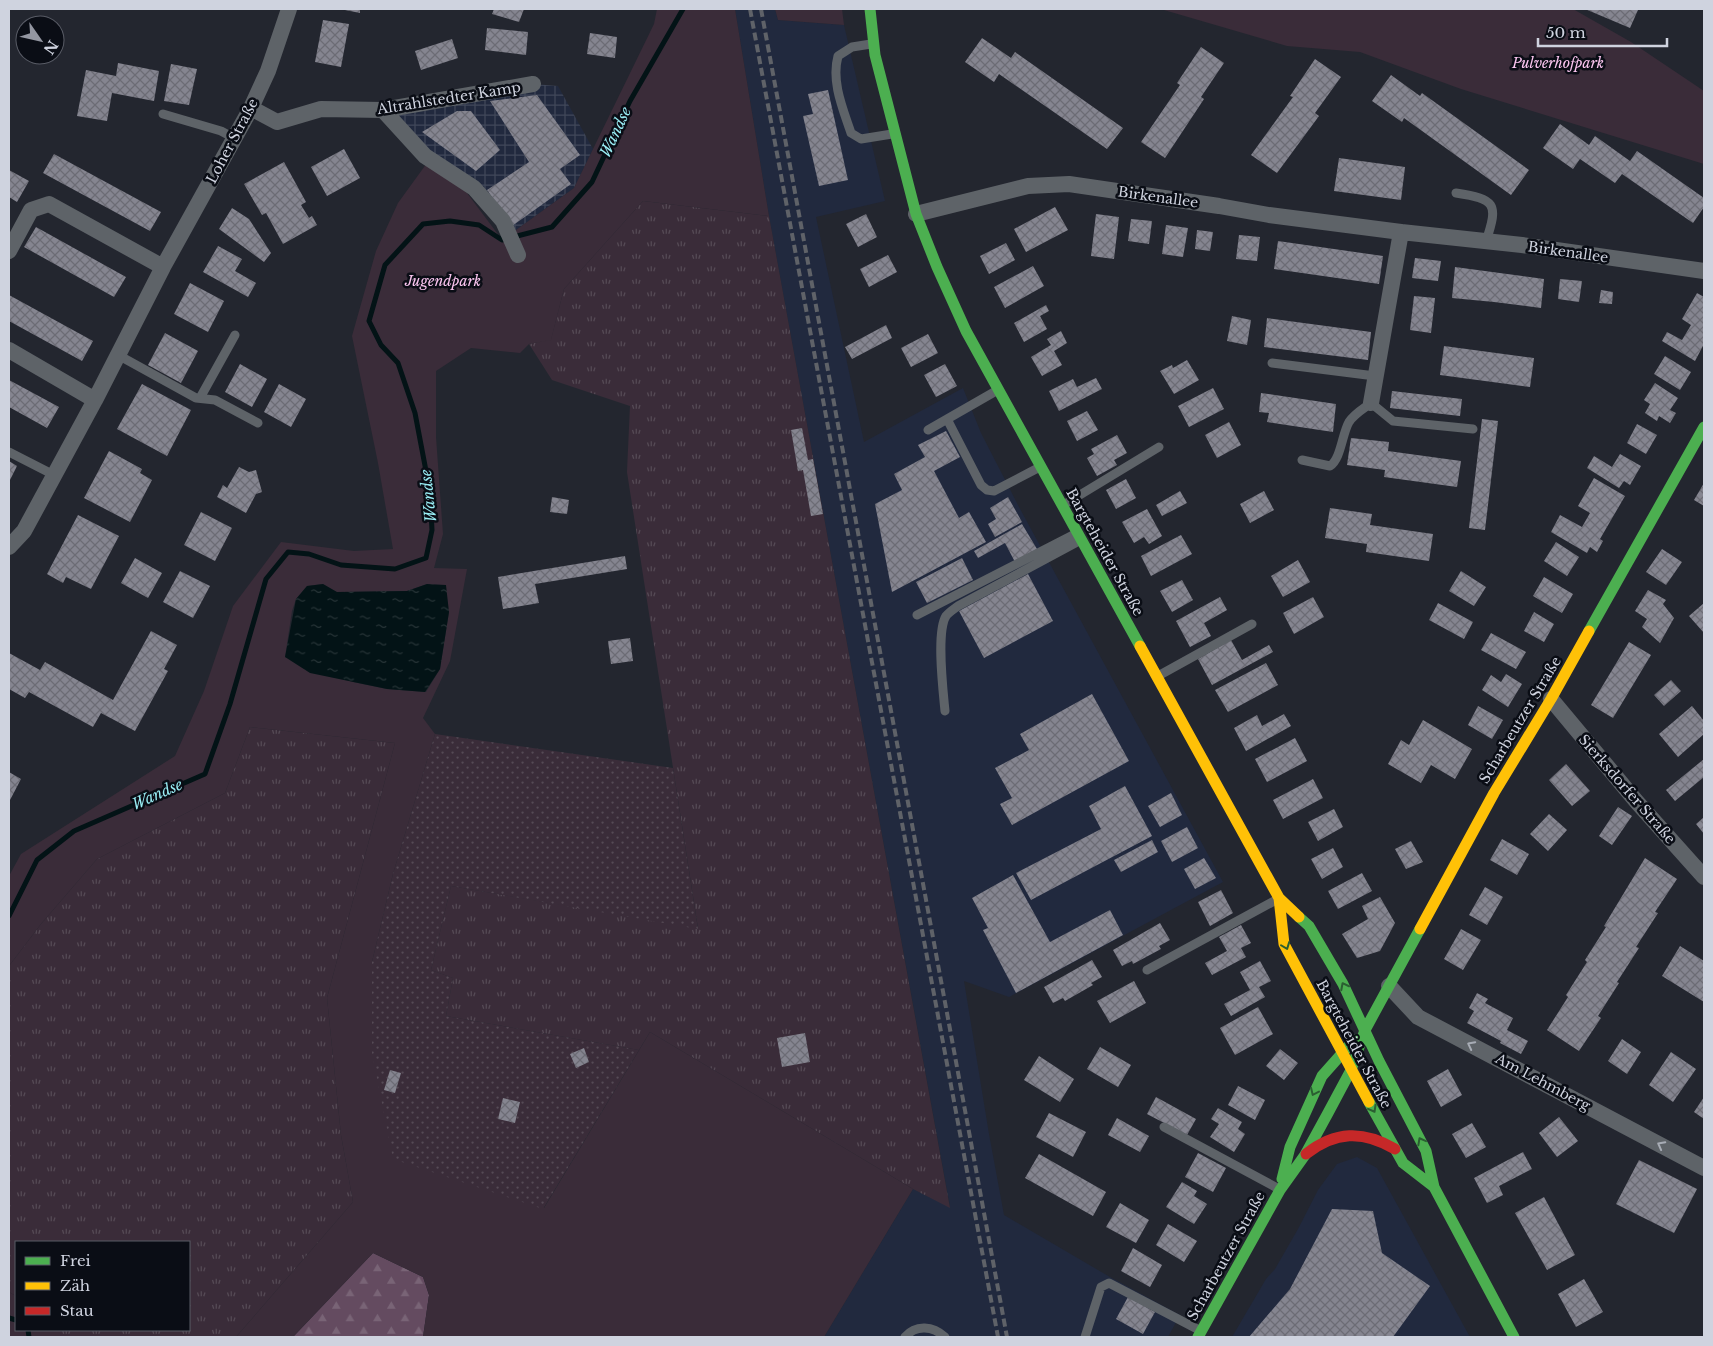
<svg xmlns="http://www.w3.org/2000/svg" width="1713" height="1346" font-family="'Libre Baskerville',serif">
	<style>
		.built { fill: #21293e }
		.industrial { fill: url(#industrial-grid) }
		.grass { fill: url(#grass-tufts) }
		.forest { fill: url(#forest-firs) }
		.park { fill: #3a2c39; fill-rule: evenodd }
		.garden { fill: url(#garden-dots) }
		.water { fill: url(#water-ripples) }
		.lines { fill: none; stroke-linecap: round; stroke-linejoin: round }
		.stream { stroke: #031316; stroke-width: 5 }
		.building { fill: url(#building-cross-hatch) }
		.lane { stroke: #5e6368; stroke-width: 9 }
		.street { stroke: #5e6368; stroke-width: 16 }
		.fast { stroke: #4caf50; stroke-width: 11 }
		.slow { stroke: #ffc107; stroke-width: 11 }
		.jam { stroke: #c62828; stroke-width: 11 }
		.rail { stroke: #5f6268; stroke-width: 4; stroke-dasharray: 8 4; stroke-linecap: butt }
		.oneway { stroke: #2b5e32 }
		.oneway2 { stroke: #a7acb5 }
		.labels { text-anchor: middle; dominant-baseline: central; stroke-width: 5; stroke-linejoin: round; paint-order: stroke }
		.park-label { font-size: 14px; font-style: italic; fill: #fbc5f0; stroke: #0a0d15 }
		.street-label { font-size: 14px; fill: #cfd3df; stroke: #0a0d15 }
		.water-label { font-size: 15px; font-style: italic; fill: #99eef5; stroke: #0a0d15 }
	</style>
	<defs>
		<pattern id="industrial-grid" width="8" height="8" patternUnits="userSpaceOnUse" patternTransform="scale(1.25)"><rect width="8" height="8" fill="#21293e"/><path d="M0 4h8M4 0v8" fill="none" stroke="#404759"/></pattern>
		<pattern id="grass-tufts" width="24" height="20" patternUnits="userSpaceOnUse" patternTransform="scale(1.25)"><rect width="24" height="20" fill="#3a2c39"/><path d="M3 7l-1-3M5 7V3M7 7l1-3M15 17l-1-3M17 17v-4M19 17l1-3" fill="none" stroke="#554a55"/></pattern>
		<pattern id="forest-firs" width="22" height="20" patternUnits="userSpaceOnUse" patternTransform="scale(1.25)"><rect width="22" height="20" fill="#644b60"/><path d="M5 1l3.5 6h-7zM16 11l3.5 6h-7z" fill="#796476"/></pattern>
		<pattern id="garden-dots" width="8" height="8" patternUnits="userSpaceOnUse" patternTransform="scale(1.25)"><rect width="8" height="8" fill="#3a2c39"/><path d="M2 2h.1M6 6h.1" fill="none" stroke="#554a55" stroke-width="1.8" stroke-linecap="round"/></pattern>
		<pattern id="water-ripples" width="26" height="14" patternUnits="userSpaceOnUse" patternTransform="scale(1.25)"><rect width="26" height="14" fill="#031316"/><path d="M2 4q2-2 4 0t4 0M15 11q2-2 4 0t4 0" fill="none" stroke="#273437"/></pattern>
		<pattern id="building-cross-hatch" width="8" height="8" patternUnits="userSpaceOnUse" patternTransform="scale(1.25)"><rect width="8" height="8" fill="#858590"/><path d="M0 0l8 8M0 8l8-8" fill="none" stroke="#6c6c75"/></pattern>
	</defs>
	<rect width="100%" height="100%" fill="#23262f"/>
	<path class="built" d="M735,9h40l3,11 66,5 41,176 -69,16 48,225 99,-54 18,45 38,74 204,375 -214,115 -45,-16 25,153 15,81 106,62 70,38 -12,22h-344l89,-148 37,18 -181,-991z
		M1357,1157l20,11 93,169h-238l34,-58 9,-10 23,-40 20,-39 19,-26z"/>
	<path class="industrial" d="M533,84l25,2 35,63 -19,39 -58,42 -133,-120z"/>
	<path class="grass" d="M643,201l126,15 181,992 -37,-19 -263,-157 -11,18 -193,-34 7,-38 -22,-8 20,-84 247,42 -71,-456 3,-66 -78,-26 -23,-36 22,-5 13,-50z
		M250,727l145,16 -68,255 14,137 12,67 -117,135h-183v-7h136v-88h-173v54l-7,-4v-326l32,-42 56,-65 128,-66z"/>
	<path class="forest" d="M373,1253l50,24 6,18 -6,42h-130z"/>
	<path class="park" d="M657,9h78l34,207 -126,-15 -79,88 -13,51 -22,4 -9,9 -49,-5 -35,23v66l7,97 -9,34 33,1 -17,92 -27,57 12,16 -42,140 -21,88 1,39 171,207 106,-176 263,157 -89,148h-401l6,-42 -6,-18 -50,-24 -80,84h-57l117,-135 -12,-67 -14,-137 68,-255 -145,-16 -25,66 -128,66 -56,65 -32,42v-90l12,-22 154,-98 29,-65 29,-85 48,-64 73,9 39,-2 -15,-86 -26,-127 24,-85 22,-48 29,-40 40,30 33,44 16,-7 58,-42 80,-164zM323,584l13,8 71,-1 20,-7 22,28 -9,57 -14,23 -39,-3 -34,-7 -68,-25 7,-46 4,-12 11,-13z
		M775,9h67l2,16 -66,-5z
		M1056,9h517l58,33 73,49v73l-243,-75 -101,-37 -73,-6 -123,-36z
		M9,1292l7,4v34h37v7h-44z"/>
	<path class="garden" d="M435,734l238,34 25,161 -247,-43 -20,84 22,8 -7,38 193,34 -96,159 -150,-50 -21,-106v-91l21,-88z"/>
	<path class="water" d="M323,584l14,8 70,-1 20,-7 19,1 3,27 -9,57 -15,23 -38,-3 -77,-16 -25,-16 11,-58 11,-13z"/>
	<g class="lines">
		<path class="stream" d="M9,916l28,-56 37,-29 131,-57 25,-70 36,-125 22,-27 21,2 32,11 54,4 31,-11 6,-28 -2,-38 -15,-79 -17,-50 -17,-18 -12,-24 16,-56 38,-41 27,-3 29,4 23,15 50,-13 40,-45 38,-81 53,-92
			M9,1318l7,2
			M28,1330l1,7"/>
	</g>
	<path class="building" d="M340,9h20v4z
		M494,9h30l-5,13 -27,-8z
		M1585,9h49l4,1 -8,18z
		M323,20l26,4 -8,43 -26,-5z
		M487,28l41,4 -2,23 -41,-5z
		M590,33l27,4 -2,21 -28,-4z
		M982,38l29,20 4,-6 108,76 -16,21 -108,-75 -5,8 -29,-20z
		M452,39l6,19 -37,12 -6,-19z
		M1201,47l23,16 -23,34 3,2 -39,59 -24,-16 39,-57 -3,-2z
		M1315,59l26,18 -26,36 4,3 -42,57 -26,-18 42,-58 -3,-1z
		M118,63l41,8 -5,30 -42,-8 -5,28 -30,-5 9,-46 30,6z
		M171,64l26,5 -8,36 -25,-4z
		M1391,75l29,21 2,-3 107,77 -18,25 -107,-77 -2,4 -30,-21z
		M828,90l20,90 -29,6 -16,-70 10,-2 -5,-20z
		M537,95l43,60 -20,14 11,15 -59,42 -25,-36 42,-28 -39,-61z
		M457,111h14l29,39 -24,21 -54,-39z
		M1560,124l29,21 6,-9 35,25 7,-10 67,47v9l-11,16 -71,-49 -7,9 -35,-24 -7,10 -30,-21z
		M344,149l16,29 -33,18 -16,-29z
		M54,154l107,58 -11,19 -107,-58z
		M1339,158l66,9 -4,33 -67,-9z
		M284,162l22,40 -5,3 8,13 3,-2 5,9 -34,19 -17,-31 -4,2 -18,-31z
		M9,170l20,11 -12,21 -8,-5z
		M1055,207l13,23 -42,22 -12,-23z
		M232,208l17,11 22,34 -7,9 -45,-33z
		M866,214l11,23 -19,10 -12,-23z
		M1096,214l23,3 -5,42 -23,-3z
		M1131,219l21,2 -3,23 -21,-3z
		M1166,225l22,3 -5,29 -21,-3z
		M36,227l90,50 -12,20 -90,-50z
		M1197,230l16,2 -3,19 -15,-2z
		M1239,235l21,2 -3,24 -21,-2z
		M1278,241l105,15 -4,28 -105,-15z
		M1006,243l9,17 -26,14 -9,-18z
		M218,246l24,13 -7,12 21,12 -8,14 -45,-25z
		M888,255l9,17 -28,15 -9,-18z
		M1415,258l26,3 -3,20 -26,-3z
		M1033,266l11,20 -39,22 -11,-21z
		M1455,267l89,12 -3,29 -47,-6 -42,-4z
		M1560,279l22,2 -3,21 -21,-3z
		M190,283l34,18 -16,31 -34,-18z
		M1601,290l12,2 -1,12 -13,-1z
		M1697,293l7,4v47l-9,17 -33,-20 5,-9 15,8 9,-15 -9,-6z
		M9,295l84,46 -11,20 -73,-40z
		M1414,296l21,2 -4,35 -21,-3z
		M1046,305l3,6 -9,5 7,13 -23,13 -10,-19z
		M1232,316l19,4 -4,25 -20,-4z
		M1267,318l104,14 -3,28 -104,-13z
		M886,325l6,13 -40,21 -7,-12z
		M1061,331l6,12 -13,8 8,14 -20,11 -11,-19 20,-12 -4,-6z
		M165,333l33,18 -17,32 -33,-18z
		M928,334l10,19 -27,14 -10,-19z
		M1444,346l90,12 -4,29 -90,-12z
		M1665,356l26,16 -11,18 -26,-16z
		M1187,360l12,20 -25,14 -14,-23 12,-6 1,3z
		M240,364l27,15 -15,28 -27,-15z
		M945,364l12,22 -21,11 -12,-22z
		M1096,378l6,11 -43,22 -10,-20 24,-12 4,8z
		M9,380l50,27 -12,21 -38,-21z
		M1655,383l23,15 -8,12 6,3 -6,10 -11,-7 -2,5 -12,-8 5,-9 -6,-4z
		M142,384l49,26 -24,46 -50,-27z
		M279,384l27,15 -15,28 -27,-15z
		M1213,388l11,21 -35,18 -11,-21z
		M1392,391l70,8 -2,17 -70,-8z
		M1261,393l75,11 -3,28 -66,-10 2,-9 -10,-1z
		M1087,411l11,19 -21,11 -10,-20z
		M1482,419l16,2 -13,109 -16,-2z
		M1229,422l12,23 -24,13 -12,-23z
		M1637,424l20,11 -11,19 -19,-11z
		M802,428l6,32 5,-1 10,55 -12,2 -8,-46 -5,1 -7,-41z
		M946,431l14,26 -26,14 25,47 10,-6 17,30 -94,50 -17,-88 27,-14 -8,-16 31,-17 -7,-12z
		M1117,435l10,18 -13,7 3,5 -20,11 -10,-18 7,-4 -3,-5z
		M1351,438l38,4 -1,9 73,10 -4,26 -73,-10 1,-7 -38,-5z
		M109,451l33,18 -2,4 12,7 -22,42 -46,-24z
		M1620,454l21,12 -11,19 -6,-4 -5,7 -32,-20 7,-12 18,11z
		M9,461l8,5 -8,16z
		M239,467l10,5 7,-2 6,22 -6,2 -10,19 -29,-16 6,-12 4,3z
		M1594,478l31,18 -25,43 3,2 -6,11 -7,-5 -3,6 -36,-21 9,-17 22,12 8,-14 -12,-7z
		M1126,479l10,19 -20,11 -10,-19z
		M1704,483v23l-10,-6z
		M1180,491l7,12 -25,13 -6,-11z
		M1264,491l10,19 -24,13 -10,-19z
		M552,497l17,3 -2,14 -17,-2z
		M1008,497l14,25 -27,15 -7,-13 8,-5 -6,-11z
		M1330,508l42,6 -2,11 63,9 -4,27 -63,-9 1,-8 -42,-6z
		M1147,509l15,27 -13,8 -5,-7 -10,6 -12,-21z
		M201,512l31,16 -17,33 -31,-16z
		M78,515l41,21 -28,53 -25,-12 -3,6 -16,-9z
		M1022,524l15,25 -22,13 -10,-19 -27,15 -4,-7z
		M1181,535l11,19 -41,22 -10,-20z
		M1556,542l23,15 -12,19 -23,-15z
		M1662,549l20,13 -16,23 -20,-13z
		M625,556l2,13 -92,15 4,19 -36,6 -5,-32z
		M135,558l27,15 -14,25 -27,-15z
		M962,558l11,22 -46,23 -11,-21z
		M1298,560l12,22 -27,15 -12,-21z
		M180,571l30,15 -17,32 -30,-16z
		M1461,571l25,16 -12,19 -25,-15z
		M1028,574l25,47 -69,37 -25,-47z
		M1544,577l29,17 -11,19 -29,-17z
		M1182,580l11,20 -21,12 -12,-21z
		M1648,590l18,10 -3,4 11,14 -14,25 -18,-16 5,-8 -12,-8z
		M1220,597l7,13 -23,13 7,13 -21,11 -14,-26z
		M1313,597l11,20 -30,17 -11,-21z
		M1438,603l35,19 -9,17 -35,-19z
		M1704,603v30l-15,-17z
		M1534,612l20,12 -10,18 -20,-11z
		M151,631l26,14 -13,24 4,2 -33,60 -34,-18 -8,14 -64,-35 -4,6 -16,-9v-36l31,17 5,-8 68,38z
		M1491,633l35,19 -10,17 -35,-19z
		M630,638l3,23 -22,3 -3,-23z
		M1231,640l11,20 27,-15 4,7 -61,33 -14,-26z
		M1629,642l22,13 -38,63 -22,-13z
		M1266,663l12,22 -50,27 -13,-22z
		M1506,674l16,10 -14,23 -26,-17 9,-15 10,7z
		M1671,680l10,11 -17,15 -10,-11z
		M1092,694l37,67 -117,64 -12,-21 12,-6 -17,-30 34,-18 -9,-16z
		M1478,706l25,14 -11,19 -24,-14z
		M1692,706l12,15v13l-26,23 -19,-23z
		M1284,714l7,12 -45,25 -12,-23 23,-13 5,11z
		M1423,720l49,29 -17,30 -24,-14 -10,18 -33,-19 13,-24 8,5z
		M1295,738l12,23 -40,21 -12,-23z
		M1704,759v18l-29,24 -9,-11z
		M1566,764l24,27 -18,15 -23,-26z
		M9,772l12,7 -12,23z
		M1313,779l10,19 -40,21 -10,-19z
		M1125,786l27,50 -121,64 -15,-27 85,-44 -12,-23z
		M1171,793l11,22 -22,12 -12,-21z
		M1618,807l14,9 -20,29 -13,-9z
		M1334,809l9,18 -25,14 -10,-19z
		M1549,814l18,16 -19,21 -18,-17z
		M1704,817v17l-8,-10z
		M1187,827l11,21 -26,14 -11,-21z
		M1502,839l27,15 -12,21 -27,-15z
		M1152,840l6,12 -37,20 -7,-12z
		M1411,841l12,21 -17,7 -11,-20z
		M1333,848l10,19 -21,12 -11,-20z
		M1204,858l12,20 -21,11 -11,-20z
		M1645,858l32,21 -22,33 3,1 -22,34 3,1 -22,34 2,1 -21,33 3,2 -22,33 -32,-21 21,-33 -2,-2 21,-33 -2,-2 21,-33 -2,-1z
		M1362,873l10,18 -34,18 -10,-18z
		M1013,875l37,67 60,-32 13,25 -107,58 -33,-63 5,-2 -16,-30z
		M1485,887l18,10 -16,28 -18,-10z
		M1221,890l12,23 -23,13 -12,-24z
		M1380,897l15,26 -15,28 -23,7 -15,-24 26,-15 -6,-13z
		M1160,923l10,17 -11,6 2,3 -28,15 -1,-3 -10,5 -9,-16z
		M1241,925l10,18 -10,5 5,9 -34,18 -7,-12 22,-12 -8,-14z
		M1461,929l20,11 -18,30 -19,-11z
		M1680,946l24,15v41l-42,-26z
		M1092,960l10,17 -11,6 2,2 -28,16 -2,-3 -10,5 -9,-16z
		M1260,961l11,20 -12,6 6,10 -34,19 -7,-12 26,-14 -10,-18z
		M1134,981l12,22 -36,20 -13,-22z
		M1477,993l11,6 -3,4 28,15 -6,12 21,11 -7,13 -21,-11 1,-2 -34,-18 7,-12 -5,-3z
		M1258,1007l15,27 -38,21 -15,-27z
		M805,1033l5,29 -28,5 -5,-29z
		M1622,1039l19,13 -14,22 -19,-13z
		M1100,1047l31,18 -13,22 -31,-18z
		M584,1048l5,14 -13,6 -6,-14z
		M1280,1049l18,14 -14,17 -18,-14z
		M1671,1052l25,17 -23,33 -24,-17z
		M1039,1056l35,23 -14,23 -36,-22z
		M1448,1069l14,26 -21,12 -14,-26z
		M390,1070l11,3 -6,20 -11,-3z
		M1238,1086l27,14 -10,20 -27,-15z
		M1156,1097l40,22 -9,16 -40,-21z
		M1704,1097v22l-10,-7z
		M503,1098l17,4 -5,21 -17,-4z
		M1218,1108l24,14 -4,7 7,5 -11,18 -24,-15 9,-13 -8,-5z
		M1049,1113l37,19 -13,25 -37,-20z
		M1559,1117l19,24 -21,16 -18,-24z
		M1117,1118l32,18 -9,16 -32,-17z
		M1472,1123l14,24 -20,11 -14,-24z
		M1523,1152l9,17 -33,17 4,9 -16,8 -13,-25z
		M1198,1153l28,15 -13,24 -28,-15z
		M1039,1154l67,38 -13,24 -68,-38z
		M1639,1160l58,29 -23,44 -58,-29z
		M1182,1182l15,9 -3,5 13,8 -13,20 -28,-17z
		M1544,1197l31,58 -28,15 -32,-57z
		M1120,1203l29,17 -13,23 -30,-16z
		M1332,1209l41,2 9,42 48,33 -37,51h-144l41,-48z
		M1168,1224l29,17 -13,21 -28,-17z
		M1133,1248l29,17 -12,22 -29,-16z
		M1584,1279l19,33 -27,15 -18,-33z
		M1128,1297l27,15 -12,22 -27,-15z"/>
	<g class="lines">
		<path class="lane" d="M871,44l-19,3 -14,9c-7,26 5,53 13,77l10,6 31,-5
			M163,114l58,17 13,7
			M1456,193c39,6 43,10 30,48
			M118,355l78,43 19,2 43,23
			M1272,363l103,13
			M200,398l35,-63
			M947,419l34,66 6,5 7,1 44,-23
			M928,430l68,-39
			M9,452l45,23
			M1302,460l28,6c11,-7 12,-32 19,-44 5,-8 14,-13 22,-19l22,18 80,8
			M1065,504l94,-57
			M917,615l158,-81
			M1158,676l94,-52
			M945,711c-2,-21 -9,-79 1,-95 3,-4 8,-7 12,-10l121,-65
			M1147,970l129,-70
			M1164,1127l115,62
			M905,1337c11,-13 28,-11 40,0
			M1085,1337l16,-50 8,-4 92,48"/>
		<path class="street" d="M251,108l26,14 44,-13 62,1 150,-26
			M383,110l42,46 49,32 29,33 15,34
			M916,214l112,-28 41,-2 150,22 50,9 132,17 121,13 182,26
			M9,251l22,-41 18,-6 114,63
			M9,350l86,50 -71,131 -15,16
			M95,400l68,-133 88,-159 17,-37 21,-62
			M1371,403l30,-171
			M1551,699l85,102 68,76
			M1389,986l29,31 286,151"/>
		<path class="fast" d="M870,9l5,46 41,159 21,53 29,64 174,315
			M1589,631l115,-204
			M1299,917l10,9 34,58 36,77 47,90 8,36 80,150
			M1369,1102l34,61 31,24
			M1282,1179l8,-32 32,-71 32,-36
			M1198,1337l82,-147 25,-35 23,-42 23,-43 14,-40 55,-101"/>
		<path class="slow" d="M1140,646l139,252 20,19
			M1279,898l5,46 85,158
			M1420,929l74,-136 57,-94 38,-68"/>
		<path class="jam" d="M1306,1154c29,-23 57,-24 89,-5"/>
		<path class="rail" d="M750,9l248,1328
			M761,9l246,1328"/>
	</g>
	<defs><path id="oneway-chevron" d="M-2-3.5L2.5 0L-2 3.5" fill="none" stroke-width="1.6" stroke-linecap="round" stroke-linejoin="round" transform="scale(1.25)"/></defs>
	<g class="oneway">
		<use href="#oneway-chevron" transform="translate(1286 946) rotate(69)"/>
		<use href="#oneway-chevron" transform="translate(1344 986) rotate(-117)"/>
		<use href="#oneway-chevron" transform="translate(1314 1092) rotate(115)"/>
		<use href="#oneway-chevron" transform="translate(1373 1109) rotate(61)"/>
		<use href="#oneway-chevron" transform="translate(1421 1141) rotate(-118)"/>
	</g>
	<g class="oneway2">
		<use href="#oneway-chevron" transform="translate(1471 1045) rotate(-153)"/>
		<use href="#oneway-chevron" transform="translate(1661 1145) rotate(-152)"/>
	</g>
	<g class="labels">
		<g class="park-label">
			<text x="1558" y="63">Pulverhofpark</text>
			<text x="443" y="281">Jugendpark</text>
		</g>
		<g class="street-label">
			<text transform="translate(449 98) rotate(-9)">Altrahlstedter Kamp</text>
			<text transform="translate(232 141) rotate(-62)">Loher Straße</text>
			<text transform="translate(1158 197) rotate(8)">Birkenallee</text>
			<text transform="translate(1568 252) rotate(8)">Birkenallee</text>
			<text transform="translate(1105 552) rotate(61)">Bargteheider Straße</text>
			<text transform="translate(1520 720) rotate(-59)">Scharbeutzer Straße</text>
			<text transform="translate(1627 789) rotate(49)">Sierksdorfer Straße</text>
			<text transform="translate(1354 1044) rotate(62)">Bargteheider Straße</text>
			<text transform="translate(1543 1082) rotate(28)">Am Lehmberg</text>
			<text transform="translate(1226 1256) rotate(-61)">Scharbeutzer Straße</text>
		</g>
		<g class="water-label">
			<text transform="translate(615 132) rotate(-65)">Wandse</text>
			<text transform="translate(428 496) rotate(-96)">Wandse</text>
			<text transform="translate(157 794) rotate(-24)">Wandse</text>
		</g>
	</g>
	<rect width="1713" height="1346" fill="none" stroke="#cfd3df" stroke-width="20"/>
	<rect x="15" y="1241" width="175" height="90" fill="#0a0d15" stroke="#595c66"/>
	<rect x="25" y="1257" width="25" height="8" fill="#4caf50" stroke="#595c66"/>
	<text x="60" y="1266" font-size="15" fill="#cfd3df">Frei</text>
	<rect x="25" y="1282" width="25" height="8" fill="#ffc107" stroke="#595c66"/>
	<text x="60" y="1291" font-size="15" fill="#cfd3df">Zäh</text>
	<rect x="25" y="1307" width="25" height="8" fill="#c62828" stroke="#595c66"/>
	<text x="60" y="1316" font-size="15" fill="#cfd3df">Stau</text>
	<g transform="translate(40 40) rotate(124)"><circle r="24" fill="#0a0d15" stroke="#595c66"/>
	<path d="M0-4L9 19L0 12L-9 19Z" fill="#9396a1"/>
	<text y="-8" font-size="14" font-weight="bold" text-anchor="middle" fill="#cfd3df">N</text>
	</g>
	<path d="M1538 38v8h129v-8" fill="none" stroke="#cfd3df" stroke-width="2.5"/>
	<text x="1546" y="38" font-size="15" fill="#cfd3df" stroke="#0a0d15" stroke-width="4" paint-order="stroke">50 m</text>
</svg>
